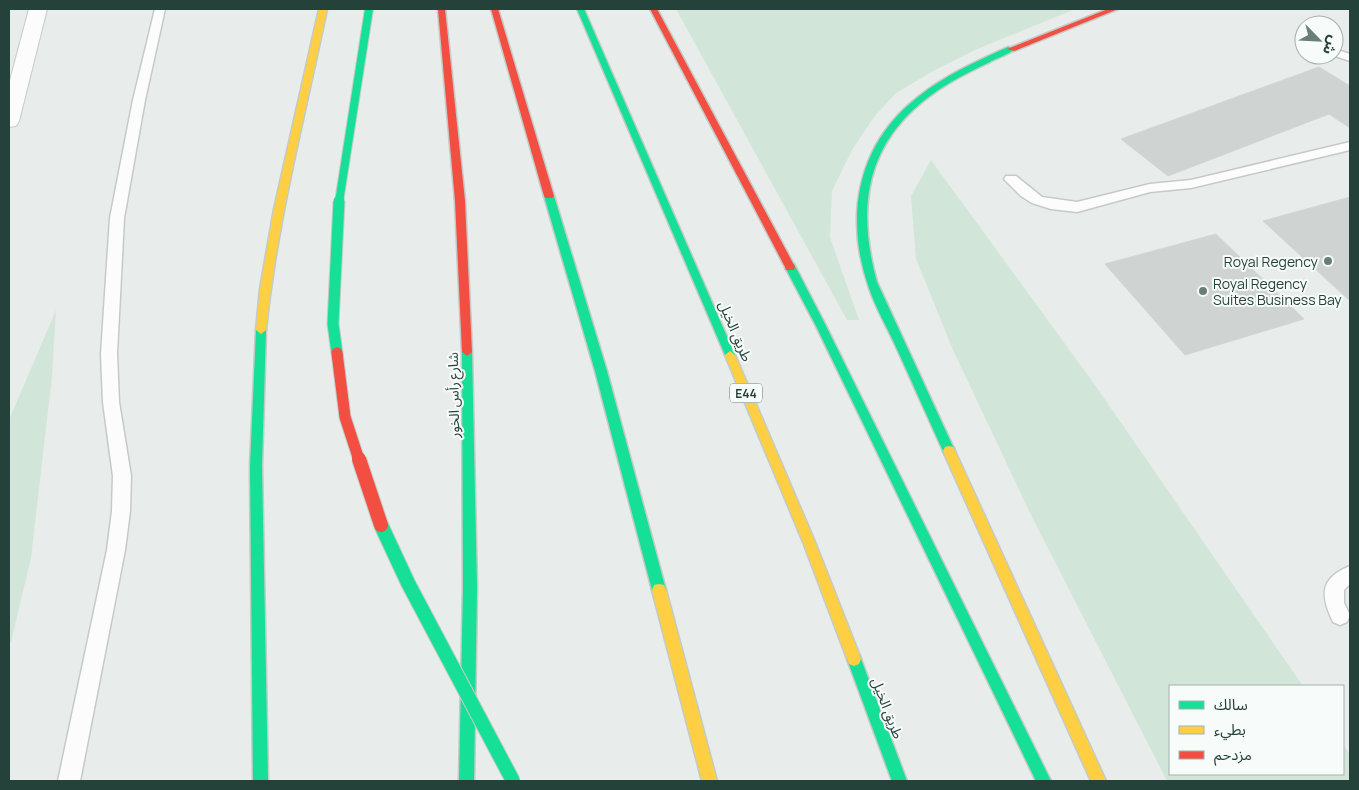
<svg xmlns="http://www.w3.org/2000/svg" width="1359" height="790" font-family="Manrope,'Noto Sans Arabic',sans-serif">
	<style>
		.green { fill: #d1e6d8 }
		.building { fill: #cfd4d2; stroke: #d1d6d4 }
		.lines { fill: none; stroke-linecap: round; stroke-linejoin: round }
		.lane-casing { stroke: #c5cac8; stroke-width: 3 }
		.street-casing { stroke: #c5cac8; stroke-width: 2 }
		.fast-casing { stroke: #c3cbc8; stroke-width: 3 }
		.slow-casing { stroke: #c3cbc8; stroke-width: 3 }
		.jam-casing { stroke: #c3cbc8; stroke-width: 3 }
		.lane { fill: #fcfcfc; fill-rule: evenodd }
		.street { fill: #fcfcfc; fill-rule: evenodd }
		.fast { fill: #16e098; fill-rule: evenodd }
		.slow { fill: #ffcf43; fill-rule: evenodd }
		.jam { fill: #f24e42; fill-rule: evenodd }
		.fast-bridge-far2-casing { stroke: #c3ccc9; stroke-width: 10; stroke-linecap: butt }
		.fast-bridge-far1-casing { stroke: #c3ccc9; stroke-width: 13; stroke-linecap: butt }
		.fast-bridge-casing { stroke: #c3ccc9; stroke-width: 16; stroke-linecap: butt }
		.jam-bridge-far1-casing { stroke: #c3ccc9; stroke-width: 13; stroke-linecap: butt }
		.jam-bridge-casing { stroke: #c3ccc9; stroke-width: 16; stroke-linecap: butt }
		.fast-bridge-far2 { stroke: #16e098; stroke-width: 8 }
		.fast-bridge-far1 { stroke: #16e098; stroke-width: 11 }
		.fast-bridge { stroke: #16e098; stroke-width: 14 }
		.jam-bridge-far1 { stroke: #f24e42; stroke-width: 11 }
		.jam-bridge { stroke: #f24e42; stroke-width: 14 }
		.poi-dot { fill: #697e78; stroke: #f7fbf9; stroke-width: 2 }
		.labels { text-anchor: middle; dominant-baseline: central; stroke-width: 4; stroke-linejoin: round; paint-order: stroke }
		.shield { fill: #f7fbf9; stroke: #637a73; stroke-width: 1 }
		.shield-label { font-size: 12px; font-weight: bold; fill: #24423a }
		.poi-label { font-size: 14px; fill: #24423a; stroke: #f7fbf9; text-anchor: end }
		.street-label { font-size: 14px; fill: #24423a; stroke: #f7fbf9 }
	</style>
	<rect width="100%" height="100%" fill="#e8edeb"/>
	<path class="green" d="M676,9h399l-100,41 -40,20 -39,23 -22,24 -22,33 -20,41 -2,46 29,83h-12z
		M931,160l164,225 208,301h-133v88h173v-30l7,11v26h-183l-136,-266 -78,-165 -37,-91 -5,-63z
		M56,310l-4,67 -21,181 -20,84 -2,1v-223z"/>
	<path class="building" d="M1319,67l31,19v42l-21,-14 -161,62 -47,-37z
		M1350,197v104l-87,-80z
		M1216,234l88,85 -119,36 -80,-91z"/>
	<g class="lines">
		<g class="lane-casing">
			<path id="lane" d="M155,9h10l-20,91 -21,118 -7,136 2,48 12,74 -1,35 -5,39 -45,231h-22l49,-231 5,-39 1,-35 -10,-74 -2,-48 9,-136 23,-118z
				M1334,49l16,5v7l-18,-6h2z
				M1350,142v8l-159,38 -41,4 -73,20 -26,-3 -19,-6 -11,-7 -17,-17 2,-3h10l26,21 35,5 73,-18 41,-4z
				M1350,566v18l-6,6v13l6,12 -3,7 -7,3 -7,-3c-13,-27 -13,-44 17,-56z"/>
		</g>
		<g class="street-casing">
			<path id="street" d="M29,9h18l-28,112 -3,5 -7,1v-43z"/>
		</g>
		<g class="fast-casing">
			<path id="fast" d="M577,9h7l151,346 -1,3 -4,1 -5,-4z
				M1008,47l7,2c-7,6 -19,9 -27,14 -13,6 -25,12 -37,19 -80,47 -98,114 -74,200l78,169 -2,4 -4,1 -4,-1 -2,-4c-16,-35 -31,-69 -47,-104 -9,-20 -20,-38 -27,-59 -25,-71 -12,-144 49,-191 27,-22 59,-36 90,-50z
				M549,193l5,3 53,175 59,219 -2,5 -5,1 -5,-1 -2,-5 -57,-219 -51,-175z
				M790,263l4,1 32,62 225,455h-15l-220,-455 -31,-59z
				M261,326l5,4 -4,136 6,315h-15l-3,-315 6,-136z
				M467,348l5,4 5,236 -3,193h-15l4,-193 -1,-236z
				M854,652l5,2 2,5 46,122h-15l-45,-122 2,-5z"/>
		</g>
		<g class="slow-casing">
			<path id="slow" d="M319,9h8c-22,107 -50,212 -61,321l-5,4 -5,-4 4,-41 14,-80z
				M730,351l5,4 80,187 46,117 -2,5 -5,2 -5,-2 -46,-122 -78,-187z
				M949,446l4,1 2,4 151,330h-15l-148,-330 2,-4z
				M659,584l5,1 2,5 51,191h-15l-50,-191 2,-5z"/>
		</g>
		<g class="jam-casing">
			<path id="jam" d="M438,9h7l20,192 7,151 -5,4 -5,-4 -7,-151z
				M491,9h7l56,187 -2,2h-6l-2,-2z
				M650,9h7l138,258 -1,3h-8l-1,-3z
				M1108,9h10l-104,42 -7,-2z"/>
		</g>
		<use href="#lane" class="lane"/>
		<use href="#street" class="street"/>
		<use href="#fast" class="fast"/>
		<use href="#slow" class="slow"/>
		<use href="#jam" class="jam"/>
		<g class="fast-bridge-far2-casing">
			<path id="fast-bridge-far2" d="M339,202l30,-193"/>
		</g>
		<g class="fast-bridge-far1-casing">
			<path id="fast-bridge-far1" d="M337,353l-4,-29 6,-123"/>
		</g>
		<g class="fast-bridge-casing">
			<path id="fast-bridge" d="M381,525l27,58 105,198"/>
		</g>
		<g class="jam-bridge-far1-casing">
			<path id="jam-bridge-far1" d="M337,353l8,64 14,43"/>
		</g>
		<g class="jam-bridge-casing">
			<path id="jam-bridge" d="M359,459l22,66"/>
		</g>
		<use href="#fast-bridge-far2" class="fast-bridge-far2"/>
		<use href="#fast-bridge-far1" class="fast-bridge-far1"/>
		<use href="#fast-bridge" class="fast-bridge"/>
		<use href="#jam-bridge-far1" class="jam-bridge-far1"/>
		<use href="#jam-bridge" class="jam-bridge"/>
	</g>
	<g class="poi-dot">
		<circle cx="1328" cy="261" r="5"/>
		<circle cx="1203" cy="291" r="5"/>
	</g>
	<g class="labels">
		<rect class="shield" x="730" y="383.5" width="32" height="19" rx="4"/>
		<g class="shield-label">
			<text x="746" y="393">E44</text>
		</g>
		<g class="poi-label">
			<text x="1318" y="261">Royal Regency</text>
			<text x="1213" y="283" text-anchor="start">Royal Regency<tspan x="1213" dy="16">Suites Business Bay</tspan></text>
		</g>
		<g class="street-label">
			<text transform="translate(736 331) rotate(67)">طريق الخيل</text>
			<text transform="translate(453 395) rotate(-91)">شارع رأس الخور</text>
			<text transform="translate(888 708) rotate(69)">طريق الخيل</text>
		</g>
	</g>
	<rect width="1359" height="790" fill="none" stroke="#24423a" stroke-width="20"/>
	<rect x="1169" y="685" width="175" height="90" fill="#f7fbf9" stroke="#a3b1ad"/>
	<rect x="1179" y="701" width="25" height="8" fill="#16e098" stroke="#a3b1ad"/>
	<text x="1214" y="710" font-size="15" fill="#24423a">سالك</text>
	<rect x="1179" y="726" width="25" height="8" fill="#ffcf43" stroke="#a3b1ad"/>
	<text x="1214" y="735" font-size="15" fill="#24423a">بطيء</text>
	<rect x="1179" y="751" width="25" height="8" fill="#f24e42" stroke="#a3b1ad"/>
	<text x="1214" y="760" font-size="15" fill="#24423a">مزدحم</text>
	<g transform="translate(1319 40) rotate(114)"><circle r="24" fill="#f7fbf9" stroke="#a3b1ad"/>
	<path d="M0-4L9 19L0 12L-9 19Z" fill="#697e78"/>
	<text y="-8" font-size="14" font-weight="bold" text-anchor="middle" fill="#24423a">ش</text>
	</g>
</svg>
